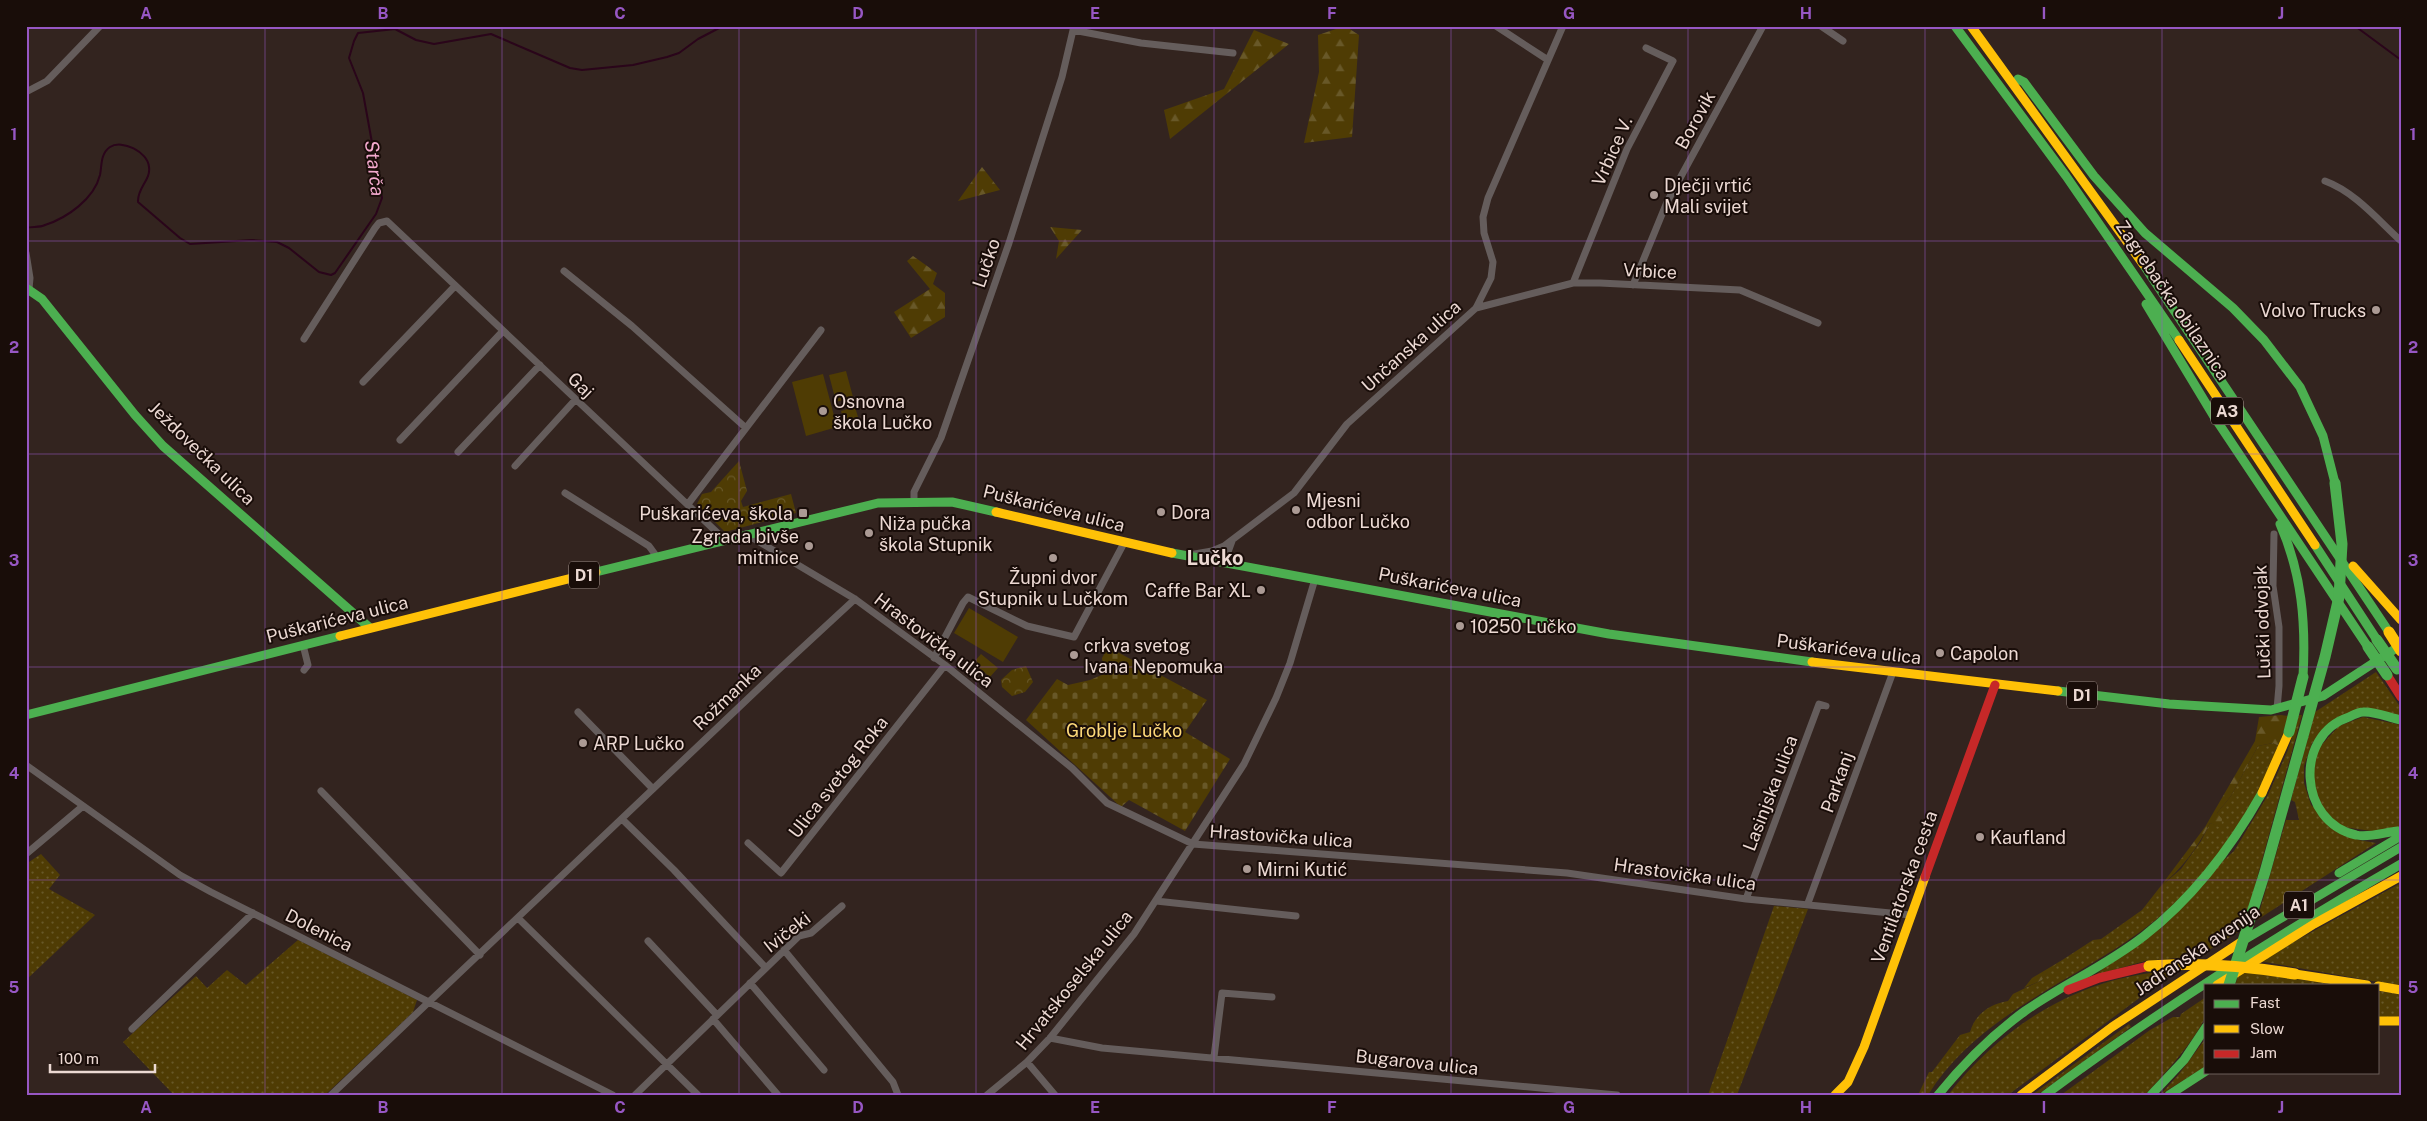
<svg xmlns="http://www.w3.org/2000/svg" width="2427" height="1121" font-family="'Public Sans',sans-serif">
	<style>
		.grass { fill: url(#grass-dots) }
		.forest { fill: url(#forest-firs) }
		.cemetery { fill: url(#cemetery-stones) }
		.park { fill: url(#park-crowns) }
		.pitch { fill: #4f3c04 }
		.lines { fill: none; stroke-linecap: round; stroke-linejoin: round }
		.stream { stroke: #2a051a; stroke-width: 2 }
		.street { stroke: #655d5c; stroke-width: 7 }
		.fast { stroke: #4caf50; stroke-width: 9 }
		.slow { stroke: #ffc107; stroke-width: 9 }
		.jam { stroke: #c62828; stroke-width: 9 }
		.fast-bridge { stroke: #4caf50; stroke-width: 11 }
		.slow-bridge { stroke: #ffc107; stroke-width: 11 }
		.grid { fill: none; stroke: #9757c4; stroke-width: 1; stroke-opacity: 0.55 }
		.poi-dot { fill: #ab9a94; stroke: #190d09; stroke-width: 2 }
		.labels { text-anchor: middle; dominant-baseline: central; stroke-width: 4; stroke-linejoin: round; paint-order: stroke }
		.shield { fill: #190d09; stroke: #ad9c96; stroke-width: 1 }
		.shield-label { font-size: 16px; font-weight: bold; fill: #ecd9d3 }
		.street-label { font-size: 18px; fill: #ecd9d3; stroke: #190d09 }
		.poi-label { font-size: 18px; fill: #ecd9d3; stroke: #190d09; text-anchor: start }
		.park-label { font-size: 18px; fill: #fcd879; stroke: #190d09 }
		.water-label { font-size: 19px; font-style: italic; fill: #f5abcf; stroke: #190d09 }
		.quarter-label { font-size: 20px; font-weight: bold; fill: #ecd9d3; stroke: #190d09 }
		.neatline { fill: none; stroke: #9757c4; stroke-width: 2 }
		.grid-label { font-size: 16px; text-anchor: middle; font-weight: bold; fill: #9757c4 }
	</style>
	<defs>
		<pattern id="grass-dots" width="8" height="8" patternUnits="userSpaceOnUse" patternTransform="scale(1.25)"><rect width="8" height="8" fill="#4f3c04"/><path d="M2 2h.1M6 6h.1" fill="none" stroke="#685828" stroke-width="1.8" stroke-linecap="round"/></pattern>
		<pattern id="forest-firs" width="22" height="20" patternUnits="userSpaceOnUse" patternTransform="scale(1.25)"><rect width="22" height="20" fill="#4f3c04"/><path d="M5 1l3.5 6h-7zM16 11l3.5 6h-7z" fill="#685828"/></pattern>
		<pattern id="cemetery-stones" width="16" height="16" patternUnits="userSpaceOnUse" patternTransform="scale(1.25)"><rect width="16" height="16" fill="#4f3c04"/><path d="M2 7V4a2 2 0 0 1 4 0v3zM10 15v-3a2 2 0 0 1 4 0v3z" fill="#685828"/></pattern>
		<pattern id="park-crowns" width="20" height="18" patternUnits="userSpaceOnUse" patternTransform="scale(1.25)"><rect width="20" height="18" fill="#4f3c04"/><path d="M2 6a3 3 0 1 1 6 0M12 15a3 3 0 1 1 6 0" fill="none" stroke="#685828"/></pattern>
	</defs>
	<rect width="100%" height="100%" fill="#33241f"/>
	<path class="grass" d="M2376,672l25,36v8l-44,-6 -45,33 -8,23v17l7,22 47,35 18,3 -119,77 29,-100h13l-4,-18 -4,-2 24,-88z
		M2299,715h3l-59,214 -44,27 -54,5 -49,14 138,-124 34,-56 20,-45z
		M2363,717l38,8v103l-15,5 -43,-6 -20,-16 -11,-27 5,-34 22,-24z
		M2273,743l6,3c-10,20 -18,42 -29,62 -27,47 -66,92 -110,124 -72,52 -163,84 -212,163h-10l11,-23h3l28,-37 10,-3c5,-18 20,-28 38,-31l5,-7 29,-14 8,-12 43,-28 8,-1 41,-29 18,-23 21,-18 20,-28 9,-18 11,4 -4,-14 14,-17 27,-50z
		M41,854l19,21 -11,14 46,26 -69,65v-116z
		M2401,883v103l-142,-25z
		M1774,906l34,3 -71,186h-29z
		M298,940l119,60 -4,12 -88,83h-151l-51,-53 73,-66 11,12 20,-18 19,15z
		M2176,971l-168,124h-60c56,-72 137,-121 228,-124z
		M2242,972l99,13h-106l4,-11z
		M2378,991l23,3v23h-23z
		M2206,997c0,5 1,11 0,16 -3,19 -46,66 -61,82h-84l89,-65 23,-13h7l1,-3z
		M2129,1024l2,3 -94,68h-5z
		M2206,1038v28l-46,29 19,-21z"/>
	<path class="forest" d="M1345,26l14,9 -7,102 -48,6 15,-71 -1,-37z
		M1254,30l35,14 -119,95 -6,-29 60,-21z
		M982,167l18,23 -42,11z
		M1050,227l32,3 -26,29 3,-18z
		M913,256l24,17 -4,11 12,9v24l-34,21 -17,-26 36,-23 -23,-28z
		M2281,715l7,1 -9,30 -6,-3 -15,3 -27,50 -14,17 5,6 -1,9 -11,-5c-13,26 -28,45 -50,64l45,-60 50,-86 4,-24z
		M2064,959l-13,9 -9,12 -18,8 8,-10z"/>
	<path class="cemetery" d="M1108,647l99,53 -22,32 45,27 -45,72 -56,-31 -8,7 -95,-87 31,-41 11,6 22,-5 14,-6 -2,-16z"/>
	<path class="park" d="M739,461l8,30 -6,10 2,6 48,-13 5,19 -71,19 -28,-28 5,-10 9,-2z
		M1026,666l7,16 -8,10 -13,4 -10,-9 -1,-7 11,-10z"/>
	<path class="pitch" d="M846,371l7,26 -17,5 -7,-27z
		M823,374l14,53 -31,9 -14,-54z
		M855,407l3,10 -14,4 -3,-10z
		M969,608l49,29 -15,25 -49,-29z
		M981,654l17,14 -8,9 -17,-14z"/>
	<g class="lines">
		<path class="stream" d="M2355,26l46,34
			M26,228c6,-2 13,0 19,-3 22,-7 49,-26 55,-50 2,-9 0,-21 10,-28 12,-8 38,5 39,20 2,13 -12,21 -11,35l42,36 10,6 62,-4 25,2 12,6 30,24 12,3 4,-2 41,-59 6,-16 -19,-105 -14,-35 5,-17 4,-8 37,-4 21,11 18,4 57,-10 79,34 12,2 51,-5 34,-8 12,-4 19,-14 25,-13"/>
		<path class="street" d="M1496,26l52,34
			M1821,26l22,15
			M1073,30l68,13 92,10
			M26,92l21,-11 53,-55
			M2325,181c30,11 53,39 76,60
			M26,253l4,25 -1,11
			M564,271l68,55 114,102
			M1573,283l54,-134 46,-88 -27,-13
			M1633,285l34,-83 96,-176
			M1476,308l97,-25h27l140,7 78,33
			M304,339l71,-111 4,-5 8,-2 338,319
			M363,382l92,-96
			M400,440l103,-109
			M458,452l82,-87
			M515,466l60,-66
			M565,493l84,53 8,11
			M914,501v-9l27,-54 68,-195 53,-166 12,-51
			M688,504l133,-174
			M746,534l109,65 90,66 127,103 35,35 86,41 374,29 179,26 165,16
			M2274,534l-1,52 6,41v59l-2,23
			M1232,541l-4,11 4,11
			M1189,555l23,-4 12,-5 70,-53 53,-69 129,-116 15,-30 2,-16 -9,-29 -1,-16 5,-19 75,-172
			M303,645l5,20 -4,5
			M934,658l29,-55 5,-6 59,29 47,11 50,-94
			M578,712l75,77
			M26,765l154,110 31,17 402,203
			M321,791l159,164
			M622,819l52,51 92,98
			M748,843l33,30 164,-208
			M26,854l57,-48
			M1746,899l73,-195 7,2
			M1156,901l140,15
			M1808,903l85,-231
			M518,918l180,177
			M648,941l69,74
			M784,950l109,132 5,13
			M750,983l74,87
			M713,1019l65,76
			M132,1029l121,-116
			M1050,1038l52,10 515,47
			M1214,1057l8,-64 50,4
			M1027,1062l28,33
			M331,1095l445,-423 79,-73
			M635,1095l164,-159 12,-3 31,-27
			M987,1095l40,-33 23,-24 84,-104 110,-170 32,-66 14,-35 25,-84"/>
		<path class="fast" d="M1955,26l111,150 113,164
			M2018,79l6,3 70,94 51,57 88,75 31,32 36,47 23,49 12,47
			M2143,264l246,368
			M26,288l16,11 93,116 28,31 207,182
			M2146,304l67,111 155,232
			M2280,524c22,50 26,99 23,153
			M2315,545l62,95
			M1172,553l437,81 203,28
			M596,572l282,-69 74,-1 44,10
			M2058,691l111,13 102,6 52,-14 78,-51
			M26,715l314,-79
			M2398,831c-12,1 -30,7 -42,4 -58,-13 -62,-100 -7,-118 4,-2 10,-5 14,-5 12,-1 27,6 38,8
			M2339,873l62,-37
			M2244,940l157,-93
			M1938,1095c26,-32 54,-60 87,-84 39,-27 82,-46 119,-75 50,-39 87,-88 118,-143
			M2045,1095c114,-85 233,-160 356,-231
			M2151,1095l33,-35 22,-33
			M2169,1095l37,-24"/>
		<path class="slow" d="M1971,26l172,238
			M2179,340l136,205
			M996,512l176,41
			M2353,566l48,54
			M340,636l256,-64
			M1812,662l246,29
			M2262,793l27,-61
			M2295,974l72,11
			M2217,985l97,-61 87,-48
			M2378,986l23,4
			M2378,1021h23
			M1835,1095l13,-13 16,-35 61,-170
			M2021,1095l91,-68 132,-87"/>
		<path class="jam" d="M2387,675l14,22
			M1925,877l70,-192
			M2068,990l31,-12 50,-12"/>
		<path class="fast-bridge" d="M2377,640l20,29
			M2368,647l19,28
			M2289,732l14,-55
			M2229,985l36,-113 60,-215 14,-60 3,-53 -7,-61"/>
		<path class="slow-bridge" d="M2389,632l12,19
			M2149,966c49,-4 97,0 146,8"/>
	</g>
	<path class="grid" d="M265,26v1069M502,26v1069M739,26v1069M976,26v1069M1214,26v1069M1451,26v1069M1688,26v1069M1925,26v1069M2162,26v1069M26,241h2375M26,454h2375M26,667h2375M26,880h2375"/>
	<g class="poi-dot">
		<circle cx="1654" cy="195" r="5"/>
		<circle cx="2376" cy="310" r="5"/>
		<circle cx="823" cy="411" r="5"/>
		<circle cx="1296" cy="510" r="5"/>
		<circle cx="1161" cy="512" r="5"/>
		<rect x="798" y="508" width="10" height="10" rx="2.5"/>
		<circle cx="869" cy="533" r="5"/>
		<circle cx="809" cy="546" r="5"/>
		<circle cx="1053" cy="558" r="5"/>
		<circle cx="1261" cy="590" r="5"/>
		<circle cx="1460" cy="626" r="5"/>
		<circle cx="1940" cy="653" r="5"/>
		<circle cx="1074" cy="655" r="5"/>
		<circle cx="583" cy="743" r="5"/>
		<circle cx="1980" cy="837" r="5"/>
		<circle cx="1247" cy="869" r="5"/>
	</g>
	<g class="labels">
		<g class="shield">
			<rect x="2211" y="397.5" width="32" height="27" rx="4"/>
			<rect x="569" y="561.5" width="30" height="27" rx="4"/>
			<rect x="2067" y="681.5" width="30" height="27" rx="4"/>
			<rect x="2284" y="891.5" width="30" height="27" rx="4"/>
		</g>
		<g class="shield-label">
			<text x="2227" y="411">A3</text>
			<text x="584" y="575">D1</text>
			<text x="2082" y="695">D1</text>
			<text x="2299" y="905">A1</text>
		</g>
		<g class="street-label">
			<text transform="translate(1695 120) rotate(-61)">Borovik</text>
			<text transform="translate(1612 151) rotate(-66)">Vrbice V.</text>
			<text transform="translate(986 263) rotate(-71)">Lučko</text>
			<text transform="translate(1650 271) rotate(3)">Vrbice</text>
			<text transform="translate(2173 300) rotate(56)">Zagrebačka obilaznica</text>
			<text transform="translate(1411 346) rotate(-42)">Unčanska ulica</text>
			<text transform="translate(581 385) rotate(44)">Gaj</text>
			<text transform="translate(202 453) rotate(44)">Ježdovečka ulica</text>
			<text transform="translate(1054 508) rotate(14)">Puškarićeva ulica</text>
			<text transform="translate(1450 587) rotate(11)">Puškarićeva ulica</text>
			<text transform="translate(337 619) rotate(-14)">Puškarićeva ulica</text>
			<text transform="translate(2262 622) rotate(-92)">Lučki odvojak</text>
			<text transform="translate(934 640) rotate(37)">Hrastovička ulica</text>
			<text transform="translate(1849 649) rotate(7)">Puškarićeva ulica</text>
			<text transform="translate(727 697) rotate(-44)">Rožmanka</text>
			<text transform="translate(838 777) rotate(-52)">Ulica svetog Roka</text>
			<text transform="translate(1837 782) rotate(-70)">Parkanj</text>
			<text transform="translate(1770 793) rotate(-69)">Lasinjska ulica</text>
			<text transform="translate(1281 836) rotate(4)">Hrastovička ulica</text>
			<text transform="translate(1685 874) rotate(8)">Hrastovička ulica</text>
			<text transform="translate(1904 887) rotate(-70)">Ventilatorska cesta</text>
			<text transform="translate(319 930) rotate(27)">Dolenica</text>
			<text transform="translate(787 932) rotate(-38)">Ivičeki</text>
			<text transform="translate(2197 950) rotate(-34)">Jadranska avenija</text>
			<text transform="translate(1074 980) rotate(-51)">Hrvatskoselska ulica</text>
			<text transform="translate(1417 1062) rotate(6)">Bugarova ulica</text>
		</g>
		<g class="poi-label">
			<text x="1664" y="185">Dječji vrtić<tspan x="1664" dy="21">Mali svijet</tspan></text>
			<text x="2366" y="310" text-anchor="end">Volvo Trucks</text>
			<text x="833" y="401">Osnovna<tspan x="833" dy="21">škola Lučko</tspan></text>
			<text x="1306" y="500">Mjesni<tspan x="1306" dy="21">odbor Lučko</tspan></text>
			<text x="1171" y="512">Dora</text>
			<text x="793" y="513" text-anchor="end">Puškarićeva, škola</text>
			<text x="879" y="523">Niža pučka<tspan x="879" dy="21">škola Stupnik</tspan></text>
			<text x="799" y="536" text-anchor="end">Zgrada bivše<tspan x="799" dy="21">mitnice</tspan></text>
			<text x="1053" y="577" text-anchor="middle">Župni dvor<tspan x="1053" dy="21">Stupnik u Lučkom</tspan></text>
			<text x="1251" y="590" text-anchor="end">Caffe Bar XL</text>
			<text x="1470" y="626">10250 Lučko</text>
			<text x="1084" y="645">crkva svetog<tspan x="1084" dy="21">Ivana Nepomuka</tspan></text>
			<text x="1950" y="653">Capolon</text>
			<text x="593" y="743">ARP Lučko</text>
			<text x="1990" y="837">Kaufland</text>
			<text x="1257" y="869">Mirni Kutić</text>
		</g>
		<g class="park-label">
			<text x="1124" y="730">Groblje Lučko</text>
		</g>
		<g class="water-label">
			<text transform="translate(375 168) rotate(83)">Starča</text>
		</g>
		<g class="quarter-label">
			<text x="1215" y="558">Lučko</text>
		</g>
	</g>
	<rect width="2427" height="1121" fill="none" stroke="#190d09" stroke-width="55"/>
	<rect x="2204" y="984" width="175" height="90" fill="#190d09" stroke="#6d5f5a"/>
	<rect x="2214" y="1000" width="25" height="8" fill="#4caf50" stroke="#6d5f5a"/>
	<text x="2250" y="1008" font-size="15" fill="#ecd9d3">Fast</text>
	<rect x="2214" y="1025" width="25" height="8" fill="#ffc107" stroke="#6d5f5a"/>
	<text x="2250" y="1034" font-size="15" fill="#ecd9d3">Slow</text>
	<rect x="2214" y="1050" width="25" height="8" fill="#c62828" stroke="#6d5f5a"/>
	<text x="2250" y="1058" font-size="15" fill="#ecd9d3">Jam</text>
	<path d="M50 1064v8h105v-8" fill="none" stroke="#ecd9d3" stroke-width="2.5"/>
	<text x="58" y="1064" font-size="15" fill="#ecd9d3" stroke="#190d09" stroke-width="4" paint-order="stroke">100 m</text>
	<rect x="28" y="28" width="2372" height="1066" class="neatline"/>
	<g class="grid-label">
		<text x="146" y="19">A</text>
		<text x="383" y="19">B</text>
		<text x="620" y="19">C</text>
		<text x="858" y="19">D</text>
		<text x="1095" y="19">E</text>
		<text x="1332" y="19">F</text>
		<text x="1569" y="19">G</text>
		<text x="1806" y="19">H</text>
		<text x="2044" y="19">I</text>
		<text x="2281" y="19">J</text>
		<text x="14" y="140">1</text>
		<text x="2413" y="140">1</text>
		<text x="14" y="353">2</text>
		<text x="2413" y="353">2</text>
		<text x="14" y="566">3</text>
		<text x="2413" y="566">3</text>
		<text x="14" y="779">4</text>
		<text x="2413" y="779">4</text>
		<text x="14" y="993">5</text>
		<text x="2413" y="993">5</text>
		<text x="146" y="1113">A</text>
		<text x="383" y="1113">B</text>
		<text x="620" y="1113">C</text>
		<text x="858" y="1113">D</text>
		<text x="1095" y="1113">E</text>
		<text x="1332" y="1113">F</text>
		<text x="1569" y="1113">G</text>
		<text x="1806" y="1113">H</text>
		<text x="2044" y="1113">I</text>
		<text x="2281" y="1113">J</text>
	</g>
</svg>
